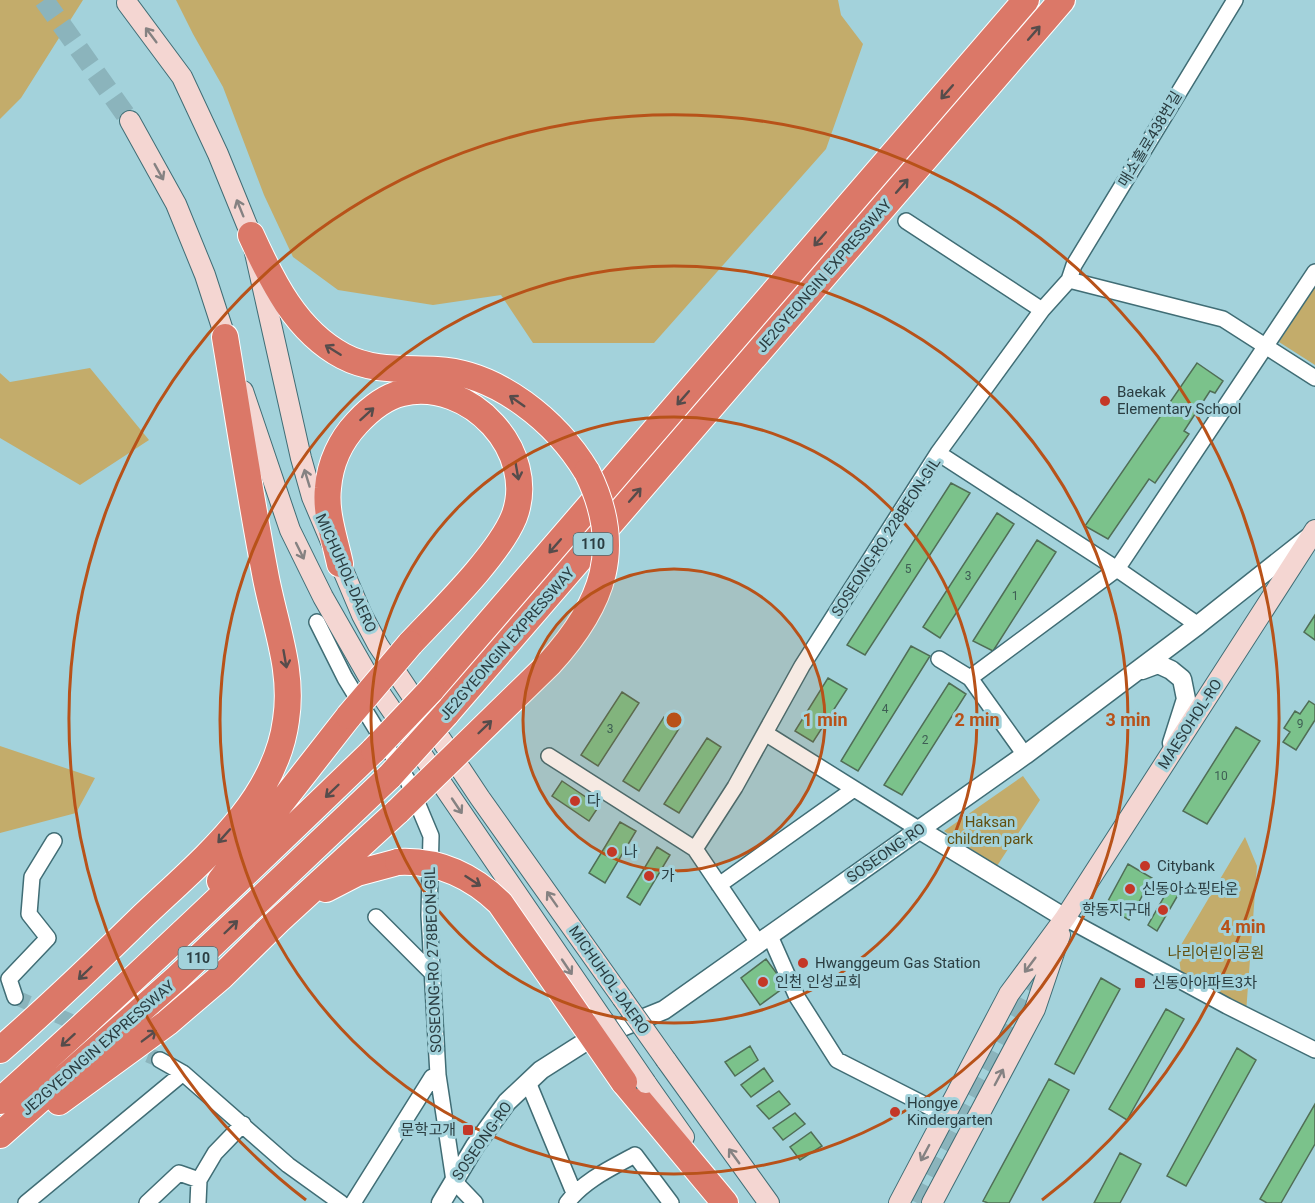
<svg xmlns="http://www.w3.org/2000/svg" width="1315" height="1203" font-family="Roboto,'Noto Sans KR',sans-serif">
	<style>
		.green { fill: #c3ac6b }
		.building { fill: #7bc28b; stroke: #506e56; stroke-width: 1.5 }
		.lines { fill: none; stroke-linecap: round; stroke-linejoin: round }
		.minor-tunnel { stroke: #8bb4bc; stroke-width: 15; stroke-dasharray: 15 8; stroke-linecap: butt }
		.secondary-tunnel { stroke: #8bb4bc; stroke-width: 20; stroke-dasharray: 20 10; stroke-linecap: butt }
		.minor-casing { stroke: #406d75; stroke-width: 18 }
		.tertiary-casing { stroke: #406d75; stroke-width: 21 }
		.secondary-casing { stroke: #406d75; stroke-width: 22 }
		.motorway-casing { stroke: #fff; stroke-width: 28 }
		.minor { stroke: #fff; stroke-width: 15 }
		.tertiary { stroke: #fff; stroke-width: 18 }
		.secondary { stroke: #f4d6d2; stroke-width: 20 }
		.motorway { stroke: #db7868; stroke-width: 26 }
		.secondary-bridge-casing { stroke: #406d75; stroke-width: 22; stroke-linecap: butt }
		.motorway-bridge-casing { stroke: #fff; stroke-width: 28; stroke-linecap: butt }
		.secondary-bridge { stroke: #f4d6d2; stroke-width: 20 }
		.motorway-bridge { stroke: #db7868; stroke-width: 26 }
		.oneway { stroke: #564c4b }
		.oneway2 { stroke: #858282 }
		.ring { fill: none; stroke: #b85219; stroke-width: 3 }
		.poi-dot { fill: #c43727; stroke: #a3d2db; stroke-width: 2 }
		.labels { text-anchor: middle; dominant-baseline: central; stroke-width: 6; stroke-linejoin: round; paint-order: stroke }
		.number-label { font-size: 12px; fill: #3e5e54 }
		.shield { fill: #a3d2db; stroke: #4e6a6f; stroke-width: 1.5 }
		.shield-label { font-size: 14px; font-weight: bold; fill: #2a3d41 }
		.street-label { font-size: 15px; fill: #2a3d41; stroke: #a3d2db }
		.poi-label { font-size: 15px; fill: #2a3d41; stroke: #a3d2db; text-anchor: start }
		.park-label { font-size: 15px; fill: #614e0e; stroke: #a3d2db }
		.centre { fill: #b85219; stroke: #a3d2db; stroke-width: 3 }
		.ring-label { font-size: 18px; text-anchor: middle; font-weight: bold; fill: #b85219; stroke: #a3d2db; stroke-width: 6; stroke-linejoin: round; paint-order: stroke }
	</style>
	<rect width="100%" height="100%" fill="#a3d2db"/>
	<path class="green" d="M0,0h83l-62,98 -21,21z
		M176,0h662l3,15 22,29 -37,105 -172,194h-121l-32,-48 -68,10 -95,-15 -45,-33 -29,-62 -41,-108 -30,-53z
		M1315,287v78l-36,-23z
		M90,368l59,72 -69,45 -80,-47v-65l10,9z
		M0,746l95,32 -19,35 -76,20z
		M1023,776l17,24 -43,66 -53,-35z
		M1245,837l12,29 -11,147 -65,-40 -3,-23z"/>
	<path class="building" d="M1197,363l26,18 -8,12 -5,-2 -26,40 5,3 -34,49 -6,-4 -41,60 -23,-13z
		M951,483l19,10 -105,162 -18,-10z
		M997,513l17,11 -74,114 -17,-11z
		M1037,540l19,12 -63,99 -20,-10z
		M1315,615v25l-11,-8z
		M911,646l19,10 -72,115 -17,-10z
		M828,678l19,11 -34,53 -18,-11z
		M949,683l17,11 -64,101 -18,-10z
		M622,692l17,11 -41,63 -17,-11z
		M1309,701l6,4v15l-19,30 -13,-8 7,-10 -6,-4 11,-17 5,3z
		M664,717l16,10 -41,64 -16,-10z
		M1236,727l24,14 -53,83 -24,-13z
		M707,738l14,9 -42,66 -15,-9z
		M562,781l37,25 -10,15 -37,-25z
		M620,822l16,9 -31,52 -16,-10z
		M657,847l13,8 -30,50 -13,-8z
		M1128,864l24,14 -23,42 -17,-10 3,-5 -7,-4z
		M1168,890l10,5 -21,36 -9,-6z
		M766,959l20,27 -26,19 -19,-27z
		M1101,978l19,11 -46,85 -19,-10z
		M1166,1009l18,10 -57,101 -18,-11z
		M750,1046l8,14 -23,16 -10,-14z
		M1237,1048l19,12 -70,126 -19,-10z
		M764,1068l9,13 -22,16 -10,-12z
		M1049,1079l20,11 -60,113h-21l-5,-2z
		M779,1091l11,13 -21,15 -12,-13z
		M1315,1104v40l-34,59h-14l-7,-4z
		M795,1113l10,11 -22,16 -10,-12z
		M811,1132l11,14 -22,14 -10,-13z
		M1120,1153l21,11 -21,39h-26z"/>
	<g class="lines">
		<path class="minor-tunnel" d="M15,997l71,31
			M127,1046l33,14"/>
		<path class="secondary-tunnel" d="M44,0l86,121
			M917,1203l132,-253"/>
		<g class="minor-casing">
			<path id="minor" d="M906,221l136,89
				M1069,280l5,-15 161,-265
				M938,453l179,116 81,56
				M317,622l28,56 63,103 23,55 -2,79 9,160 16,106 21,22
				M939,659l31,19 55,77
				M970,678l147,-109 198,-297
				M765,733l155,97
				M549,756l146,93 64,95
				M695,849l40,-62 67,-121 136,-213 104,-143 27,-30 154,39 92,59
				M719,885l135,-96
				M376,917l56,56
				M1065,918l162,88 88,44
				M770,936l27,61 40,63 108,55
				M15,997l-6,-18 39,-41 -19,-24 3,-37 22,-36
				M160,1060l23,13 105,92 53,38
				M528,1082l46,111
				M26,1203l157,-130
				M147,1203l32,-30 20,7
				M198,1203l1,-23 16,-27 28,-29
				M353,1203l79,-126 6,-2
				M567,1203c16,-22 44,-35 68,-48l36,48"/>
		</g>
		<g class="tertiary-casing">
			<path id="tertiary" d="M1142,670l16,-6 13,6 11,9 4,20 -14,44
				M920,830l145,88
				M441,1203l34,-57 32,-44 34,-32 44,-28 79,-32 361,-255 173,-130 110,-87"/>
		</g>
		<g class="secondary-casing">
			<path id="secondary" d="M127,3l55,74 36,77 33,81 50,223 11,39 50,118 16,30 102,153 142,200
				M130,121l46,83 29,71 24,74
				M243,391l47,139 33,67 44,77 236,346
				M666,1060l103,143
				M646,1083l38,54
				M899,1203l110,-209 56,-76 250,-388
				M932,1203l103,-194 25,-74"/>
		</g>
		<g class="motorway-casing">
			<path id="motorway" d="M251,235c21,46 45,96 92,121 30,16 62,12 94,14 61,3 120,52 150,102
				M340,564c-5,-24 -15,-51 -12,-76 2,-25 13,-48 29,-65 12,-13 28,-26 45,-30 68,-16 137,59 112,124 -16,39 -74,95 -104,127
				M431,690l595,-690
				M446,714l616,-714
				M220,881l129,-165
				M326,889l31,-16 41,-11
				M0,1050c48,-42 93,-85 139,-130 58,-56 136,-115 147,-200 8,-51 -12,-97 -21,-147 -15,-78 -27,-158 -40,-236
				M624,1082l101,121
				M0,1101c127,-114 251,-232 374,-351
				M59,1102l108,-79 55,-47 56,-55 120,-110
				M0,1135l177,-157 213,-202"/>
		</g>
		<use href="#minor" class="minor"/>
		<use href="#tertiary" class="tertiary"/>
		<use href="#secondary" class="secondary"/>
		<use href="#motorway" class="motorway"/>
		<g class="secondary-bridge-casing">
			<path id="secondary-bridge" d="M622,998l44,62
				M603,1020l43,63"/>
		</g>
		<g class="motorway-bridge-casing">
			<path id="motorway-bridge" d="M349,716l61,-72
				M374,750l57,-60
				M390,776l56,-62
				M398,811l151,-147c54,-59 76,-116 38,-192
				M398,862c40,-2 73,13 102,41l124,179"/>
		</g>
		<use href="#secondary-bridge" class="secondary-bridge"/>
		<use href="#motorway-bridge" class="motorway-bridge"/>
	</g>
	<defs><path id="oneway-shaft" d="M-6 0H5M1.5-3L5.5 0L1.5 3" fill="none" stroke-width="1.6" stroke-linecap="round" stroke-linejoin="round" transform="scale(1.5)"/></defs>
	<g class="oneway">
		<use href="#oneway-shaft" transform="translate(1034 33) rotate(-49)"/>
		<use href="#oneway-shaft" transform="translate(947 92) rotate(131)"/>
		<use href="#oneway-shaft" transform="translate(902 186) rotate(-49)"/>
		<use href="#oneway-shaft" transform="translate(820 239) rotate(131)"/>
		<use href="#oneway-shaft" transform="translate(333 350) rotate(-148)"/>
		<use href="#oneway-shaft" transform="translate(683 398) rotate(131)"/>
		<use href="#oneway-shaft" transform="translate(517 401) rotate(-145)"/>
		<use href="#oneway-shaft" transform="translate(367 414) rotate(-42)"/>
		<use href="#oneway-shaft" transform="translate(517 471) rotate(80)"/>
		<use href="#oneway-shaft" transform="translate(635 495) rotate(-49)"/>
		<use href="#oneway-shaft" transform="translate(555 546) rotate(131)"/>
		<use href="#oneway-shaft" transform="translate(285 659) rotate(80)"/>
		<use href="#oneway-shaft" transform="translate(485 727) rotate(-44)"/>
		<use href="#oneway-shaft" transform="translate(332 791) rotate(136)"/>
		<use href="#oneway-shaft" transform="translate(224 836) rotate(132)"/>
		<use href="#oneway-shaft" transform="translate(473 881) rotate(33)"/>
		<use href="#oneway-shaft" transform="translate(231 927) rotate(-44)"/>
		<use href="#oneway-shaft" transform="translate(85 973) rotate(136)"/>
		<use href="#oneway-shaft" transform="translate(149 1036) rotate(-37)"/>
		<use href="#oneway-shaft" transform="translate(68 1040) rotate(138)"/>
	</g>
	<g class="oneway2">
		<use href="#oneway-shaft" transform="translate(151 35) rotate(-127)"/>
		<use href="#oneway-shaft" transform="translate(159 172) rotate(61)"/>
		<use href="#oneway-shaft" transform="translate(240 208) rotate(-112)"/>
		<use href="#oneway-shaft" transform="translate(307 478) rotate(-107)"/>
		<use href="#oneway-shaft" transform="translate(300 551) rotate(64)"/>
		<use href="#oneway-shaft" transform="translate(457 806) rotate(56)"/>
		<use href="#oneway-shaft" transform="translate(552 899) rotate(-125)"/>
		<use href="#oneway-shaft" transform="translate(1030 965) rotate(127)"/>
		<use href="#oneway-shaft" transform="translate(567 967) rotate(56)"/>
		<use href="#oneway-shaft" transform="translate(999 1077) rotate(-62)"/>
		<use href="#oneway-shaft" transform="translate(925 1153) rotate(118)"/>
		<use href="#oneway-shaft" transform="translate(734 1156) rotate(-126)"/>
	</g>
	<circle cx="674" cy="720" r="151" fill="#b85219" fill-opacity=".12"/>
	<g class="ring">
		<circle cx="674" cy="720" r="151"/>
		<circle cx="674" cy="720" r="303"/>
		<circle cx="674" cy="720" r="454"/>
		<path d="M306 1200A605 605 0 1 1 1042 1200"/>
	</g>
	<g class="poi-dot">
		<circle cx="1105" cy="401" r="6"/>
		<circle cx="575" cy="801" r="6"/>
		<circle cx="612" cy="852" r="6"/>
		<circle cx="1145" cy="866" r="6"/>
		<circle cx="649" cy="876" r="6"/>
		<circle cx="1130" cy="889" r="6"/>
		<circle cx="1163" cy="910" r="6"/>
		<circle cx="803" cy="963" r="6"/>
		<circle cx="763" cy="982" r="6"/>
		<rect x="1134" y="977" width="12" height="12" rx="3"/>
		<circle cx="895" cy="1112" r="6"/>
		<rect x="462" y="1124" width="12" height="12" rx="3"/>
	</g>
	<g class="labels">
		<g class="number-label">
			<text x="908" y="569">5</text>
			<text x="968" y="576">3</text>
			<text x="1015" y="596">1</text>
			<text x="885" y="709">4</text>
			<text x="1300" y="724">9</text>
			<text x="610" y="729">3</text>
			<text x="925" y="740">2</text>
			<text x="1221" y="776">10</text>
		</g>
		<g class="shield">
			<rect x="573.5" y="533" width="39" height="22" rx="4.5"/>
			<rect x="178.5" y="947" width="39" height="22" rx="4.5"/>
		</g>
		<g class="shield-label">
			<text x="593" y="544">110</text>
			<text x="198" y="958">110</text>
		</g>
		<g class="street-label">
			<text transform="translate(1150 139) rotate(-59)">매소홀로438번길</text>
			<text transform="translate(824 276) rotate(-49)">JE2GYEONGIN EXPRESSWAY</text>
			<text transform="translate(886 537) rotate(-57)">SOSEONG-RO 228BEON-GIL</text>
			<text transform="translate(346 573) rotate(66)">MICHUHOL-DAERO</text>
			<text transform="translate(507 644) rotate(-49)">JE2GYEONGIN EXPRESSWAY</text>
			<text transform="translate(1190 724) rotate(-57)">MAESOHOL-RO</text>
			<text transform="translate(886 853) rotate(-35)">SOSEONG-RO</text>
			<text transform="translate(433 960) rotate(-92)">SOSEONG-RO 278BEON-GIL</text>
			<text transform="translate(609 980) rotate(55)">MICHUHOL-DAERO</text>
			<text transform="translate(98 1048) rotate(-41)">JE2GYEONGIN EXPRESSWAY</text>
			<text transform="translate(482 1141) rotate(-55)">SOSEONG-RO</text>
		</g>
		<g class="poi-label">
			<text x="1117" y="392">Baekak<tspan x="1117" dy="17">Elementary School</tspan></text>
			<text x="587" y="801">다</text>
			<text x="624" y="852">나</text>
			<text x="1157" y="866">Citybank</text>
			<text x="661" y="876">가</text>
			<text x="1142" y="889">신동아쇼핑타운</text>
			<text x="1151" y="910" text-anchor="end">학동지구대</text>
			<text x="815" y="963">Hwanggeum Gas Station</text>
			<text x="775" y="982">인천 인성교회</text>
			<text x="1152" y="983">신동아아파트3차</text>
			<text x="907" y="1103">Hongye<tspan x="907" dy="17">Kindergarten</tspan></text>
			<text x="456" y="1130" text-anchor="end">문학고개</text>
		</g>
		<g class="park-label">
			<text x="990" y="822">Haksan<tspan x="990" dy="17">children park</tspan></text>
			<text x="1216" y="953">나리어린이공원</text>
		</g>
	</g>
	<circle cx="674" cy="720" r="9" class="centre"/>
	<g class="ring-label">
		<text x="825" y="726">1 min</text>
		<text x="977" y="726">2 min</text>
		<text x="1128" y="726">3 min</text>
		<text x="1243" y="933">4 min</text>
	</g>
</svg>
